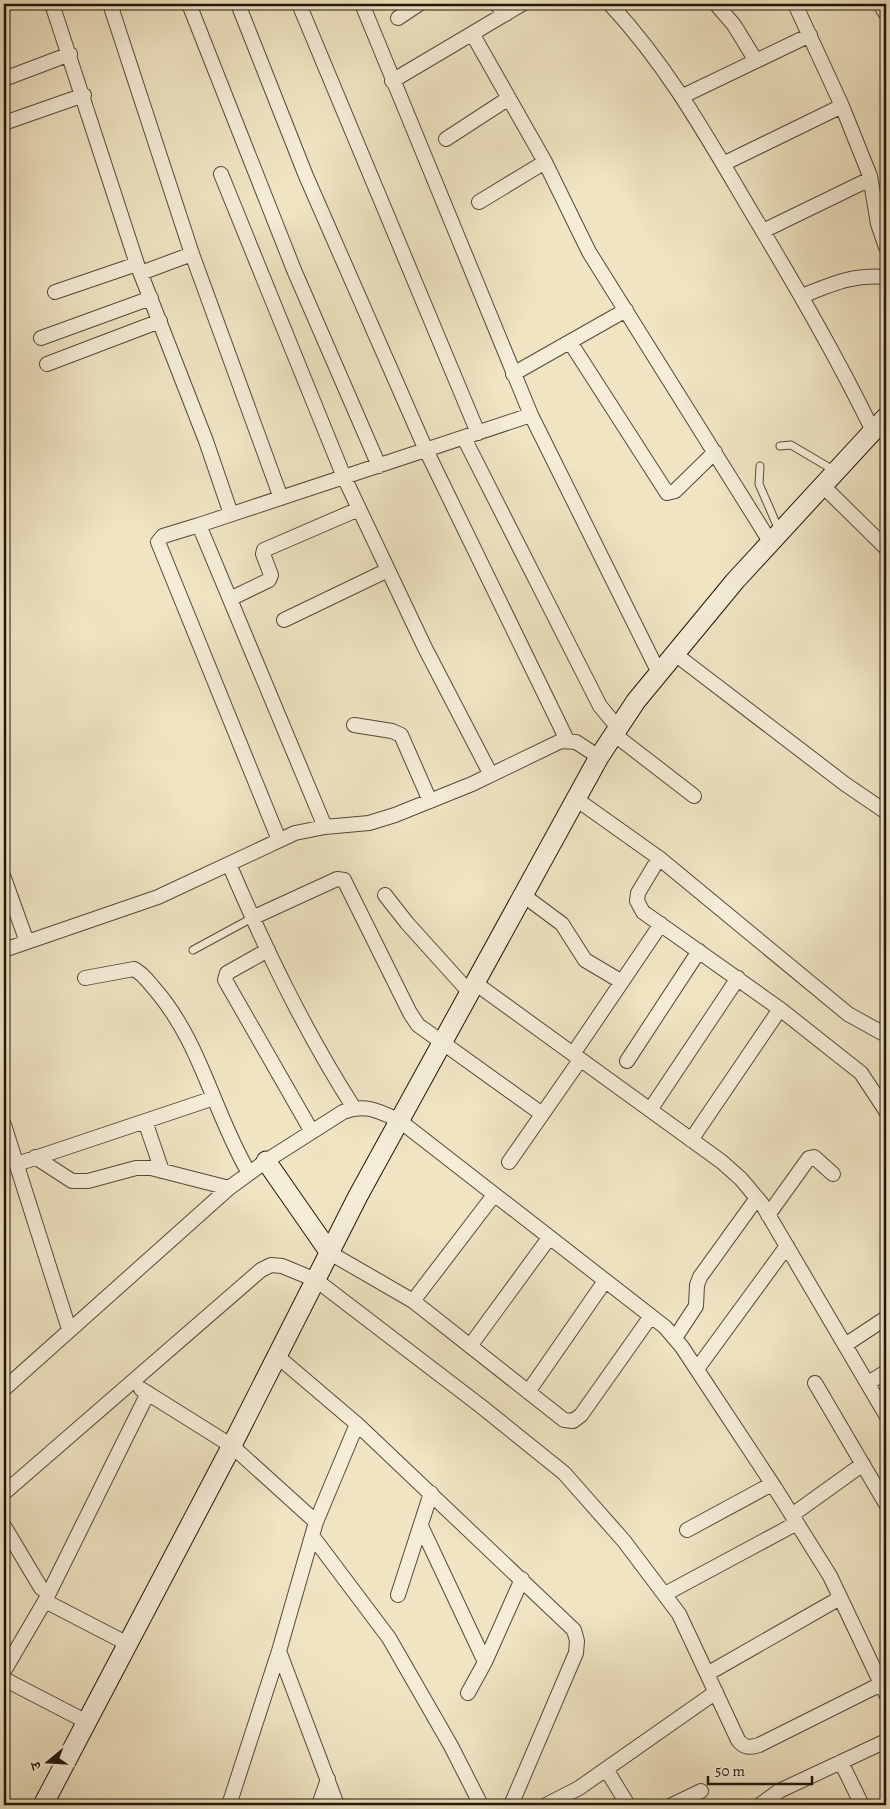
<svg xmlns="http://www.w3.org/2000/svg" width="890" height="1809" font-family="Alegreya,'Noto Serif Devanagari',serif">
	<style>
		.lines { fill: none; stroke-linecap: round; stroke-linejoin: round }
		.service-casing { stroke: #534938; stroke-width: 9 }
		.minor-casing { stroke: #534938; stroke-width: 16 }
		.secondary-casing { stroke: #1f1509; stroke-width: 21 }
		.service { stroke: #f5edd8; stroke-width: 7 }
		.minor { stroke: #f5edd8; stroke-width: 14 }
		.secondary { stroke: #f5edd8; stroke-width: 19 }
	</style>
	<rect width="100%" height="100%" fill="#f0e4c3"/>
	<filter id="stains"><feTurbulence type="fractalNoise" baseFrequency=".004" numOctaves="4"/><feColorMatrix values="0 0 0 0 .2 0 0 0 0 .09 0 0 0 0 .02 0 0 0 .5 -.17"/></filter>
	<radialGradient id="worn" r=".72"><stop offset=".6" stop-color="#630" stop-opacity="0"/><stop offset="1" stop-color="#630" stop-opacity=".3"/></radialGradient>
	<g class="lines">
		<g class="service-casing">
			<path id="service" d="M780,446l11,-1 44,26
				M760,466l-1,18 20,46
				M193,950l59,-32"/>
		</g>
		<g class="minor-casing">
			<path id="minor" d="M52,4l85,260 69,177 25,73
				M110,4l82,250 89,244
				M189,4l105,266 85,196
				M238,4l68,172 120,274 141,290
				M299,4l179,429
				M362,4l169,411 128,258
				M496,4l10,10
				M610,4c60,65 97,133 142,209 43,72 84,142 121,218
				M716,4l18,21 22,36
				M880,4l6,10
				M398,18l21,-14
				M473,35l72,127 44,90 182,291
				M4,79l66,-25
				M392,81l130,-77
				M683,96l127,-61
				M4,123l80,-28
				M446,139l63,-41
				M723,164l119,-58
				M221,174l123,303 81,171 66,127
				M870,176l8,48 8,23
				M479,202l66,-40
				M763,231l105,-51 2,-4 -28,-70 -47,-102
				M141,273l51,-19
				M55,292l82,-28
				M802,296c30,-12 51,-22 84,-19
				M41,338l110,-40
				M570,342l97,151 8,-2 40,-39
				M47,364l113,-43
				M513,374l113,-64
				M464,438l136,268 19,23
				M823,486l63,62
				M199,525l-36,11 -5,6 121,298
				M230,599l39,-19 2,-5 -8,-21 1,-4 95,-41
				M284,620l104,-50
				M675,654l170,130 41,28
				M354,725l38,6 9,4 29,66
				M615,735l79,61
				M576,799l83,59 189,156 38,21
				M325,827l-126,-302 332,-110
				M659,858l-21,35 -1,8 6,11 137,97 81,64 25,38
				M229,864c36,84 75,166 125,244
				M4,878l23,64
				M385,895l22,28 63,70
				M523,895l39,29 23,36 37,22
				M252,918l85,-39 7,1 66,133 8,12 124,89
				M4,950l154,-53 137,-64 30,-6 44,-4 26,-8 77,-31 89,-43 15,1 23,15
				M268,950l-41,23 -2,7 87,152
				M85,978l49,-9c8,4 13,11 19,18 48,54 60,125 96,186
				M475,983l247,179 19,17 21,25 124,211
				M573,1054l88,-130
				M627,1061l72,-110
				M650,1110l88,-132
				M145,1121l17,50
				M4,1125l65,204
				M691,1140l89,-131
				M35,1157l37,24h16l48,-13h15l78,20
				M509,1162l71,-102
				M17,1164l197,-66
				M768,1215l41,-57 5,-1 19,17
				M330,1253l83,48 151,119 9,1 8,-6 70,-99
				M413,1301l81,-106
				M675,1338l21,-32 1,-21 3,-8 57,-79
				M845,1345l41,-27
				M470,1346l79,-108
				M277,1356l80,68 217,206 3,11 -1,12 -65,152
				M697,1369l90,-123
				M815,1383l71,121
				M868,1383l18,-11
				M4,1389l225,-201 37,-27 77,-49c22,-9 36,-1 57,9l265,206 17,20 93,141 55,88 56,118
				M141,1389l91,57 84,76
				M528,1392l77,-111
				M4,1493l257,-223 10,-5 11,1 34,14 166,127 82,66 60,68 55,73 59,126c6,8 12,8 21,5l122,-61
				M792,1515l71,-51
				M4,1526l37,62 8,5
				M421,1526l64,136
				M687,1530l85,-46
				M313,1537l76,101 62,108 30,59
				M665,1594l132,-71
				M398,1595l33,-102
				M45,1601l83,43
				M279,1651l58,154
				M4,1671l41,-70 103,-208
				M707,1674l133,-76
				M4,1679l83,43
				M468,1693l17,-31 37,-83
				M841,1762l21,43
				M606,1769l22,36
				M229,1805l50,-154 37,-129 41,-98
				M319,1805l9,-26
				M546,1805l33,-17 137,-96
				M672,1805l29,-14
				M760,1805l19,-14 107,-50"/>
		</g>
		<g class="secondary-casing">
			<path id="secondary" d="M266,1161l64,92
				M43,1805l185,-352 130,-257 241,-439 37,-56 99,-120 151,-164"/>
		</g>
		<use href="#service" class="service"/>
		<use href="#minor" class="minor"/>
		<use href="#secondary" class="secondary"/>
	</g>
	<rect width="890" height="1809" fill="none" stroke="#f0e4c3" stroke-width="20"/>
	<rect x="5" y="5" width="880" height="1799" fill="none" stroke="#1f1509" stroke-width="2.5"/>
	<rect x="10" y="10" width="870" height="1789" fill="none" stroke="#1f1509"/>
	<g transform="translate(48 1762) rotate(252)" stroke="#f5edd8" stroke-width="4" paint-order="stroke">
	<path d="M0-4L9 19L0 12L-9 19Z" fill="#1f1509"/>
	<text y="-8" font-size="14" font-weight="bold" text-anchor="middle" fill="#1f1509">उ</text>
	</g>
	<path d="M708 1776v8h104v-8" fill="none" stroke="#1f1509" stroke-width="2.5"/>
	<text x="715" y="1776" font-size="15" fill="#1f1509" stroke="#f5edd8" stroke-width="4" paint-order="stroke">50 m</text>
	<rect width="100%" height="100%" filter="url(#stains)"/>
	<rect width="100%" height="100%" fill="url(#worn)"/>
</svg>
